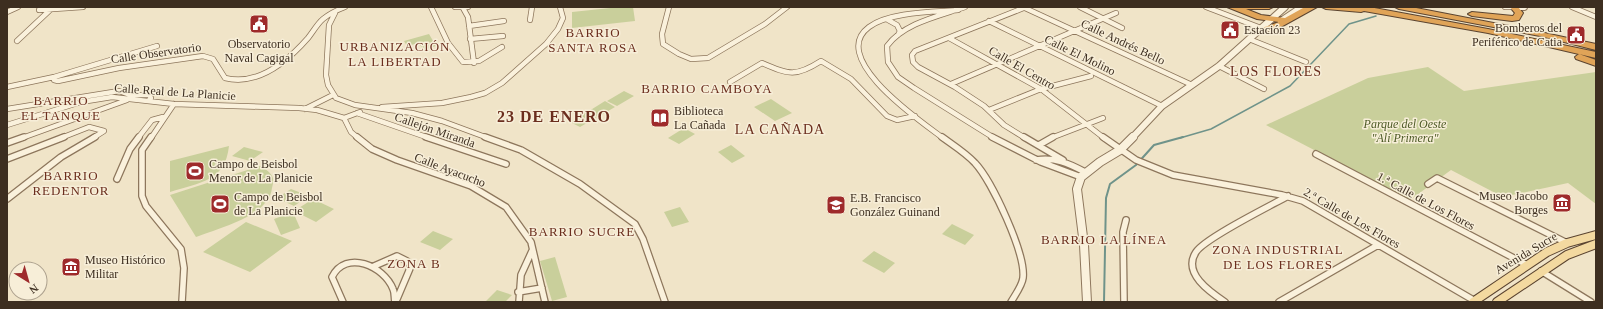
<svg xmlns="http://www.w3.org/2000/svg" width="1603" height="309" font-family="'Times New Roman',serif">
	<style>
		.green { fill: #c9cf9b }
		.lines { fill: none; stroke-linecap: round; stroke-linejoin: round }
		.stream-far1 { stroke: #6f938a; stroke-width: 1.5 }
		.stream { stroke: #6f938a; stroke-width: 2 }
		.minor-far1-casing { stroke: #8d765c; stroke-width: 6 }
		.minor-casing { stroke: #8d765c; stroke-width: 8 }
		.tertiary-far1-casing { stroke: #8d765c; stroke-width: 8 }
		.tertiary-casing { stroke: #8d765c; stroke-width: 10 }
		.primary-casing { stroke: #5b4430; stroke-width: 10 }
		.motorway-casing { stroke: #5b4430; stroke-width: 2 }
		.minor-far1 { stroke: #faf1dc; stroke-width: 4.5 }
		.minor { stroke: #faf1dc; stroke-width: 5.5 }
		.tertiary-far1 { stroke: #faf1dc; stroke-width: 6 }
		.tertiary { stroke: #faf1dc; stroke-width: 8 }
		.primary { stroke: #f3d9a0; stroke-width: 8 }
		.motorway { fill: #e0a458; fill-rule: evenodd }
		.labels { text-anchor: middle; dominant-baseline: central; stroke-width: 3; stroke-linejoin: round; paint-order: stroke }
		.poi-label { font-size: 12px; fill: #3d2e20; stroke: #f7eed8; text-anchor: start }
		.street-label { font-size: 12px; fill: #3d2e20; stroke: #f7eed8 }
		.park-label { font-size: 12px; font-style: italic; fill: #4d5a26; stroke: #f7eed8 }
		.neighbourhood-label { font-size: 13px; letter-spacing: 1px; fill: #6b2e1e; stroke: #f7eed8 }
		.quarter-label { font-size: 14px; letter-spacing: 1px; fill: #6b2e1e; stroke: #f7eed8 }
		.district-label { font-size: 16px; font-weight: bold; letter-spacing: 1px; fill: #6b2e1e; stroke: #f7eed8 }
	</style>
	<rect width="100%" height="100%" fill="#f0e4c8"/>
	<path class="green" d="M620,7h13l2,14 -63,7v-16z
		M429,34l7,12 -13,4 -4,-7 -12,3 -3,-5z
		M1428,67l36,24 132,-19v132l-28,-21 -65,14 -52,-27 -41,30 -144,-75 102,-47z
		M624,91l10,5 -17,10 -10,-5z
		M771,99l21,14 -17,8 -21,-14z
		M605,101l10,6 -17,10 -9,-6z
		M587,112l10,5 -17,10 -10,-5z
		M684,128l11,6 -16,10 -11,-6z
		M731,145l14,11 -13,7 -14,-11z
		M229,146c-4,36 -29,36 -59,46v-31z
		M244,147l19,5 -13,9 -18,-5z
		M260,166c4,2 10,6 12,10 2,3 1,8 0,12 -3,28 -53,40 -76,49l-26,-42z
		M291,189l18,7 -15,10 -17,-8z
		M313,199l21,10 -18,13 -22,-11z
		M680,207l9,15 -17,5 -8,-15z
		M293,212l7,16 -19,7 -7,-16z
		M246,222l46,19 -42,31 -47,-20z
		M952,224l22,11 -9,10 -23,-11z
		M433,231l20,8 -13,11 -20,-8z
		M874,251l21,12 -11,10 -22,-12z
		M555,257l12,40 -15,4 -12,-40z
		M497,290l15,5 -7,7h-20z"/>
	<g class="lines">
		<path class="stream-far1" d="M1180,138l31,-9 79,-43 59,-62 27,-8"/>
		<path class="stream" d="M1104,302l2,-104 4,-14 26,-19 18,-20 29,-8"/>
		<g class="minor-far1-casing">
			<path id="minor-far1" d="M431,7l17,36 15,19 16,-1 23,-14
				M455,7h13
				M669,7l-7,27 1,10 16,10 12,5 17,-1 57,-34 22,-17
				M965,7c-26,9 -61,16 -78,39l1,16 10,15 16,11 80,50
				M1080,7l42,21
				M1206,7l55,21
				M1505,7h10
				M1572,7l24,10
				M463,8l5,9 6,46
				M1025,8l167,77
				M39,10l44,-3
				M7,12l11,-5
				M335,13l-6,12 -3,50 2,10 8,13 19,7 57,8 30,8 46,17
				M530,20l2,-13
				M888,20l9,5 3,6 -2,4
				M989,21l173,85
				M469,26l35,-5
				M949,38l92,51 63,49
				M470,39l33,-3
				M1249,39l57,23
				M17,41l33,-31
				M1219,66l45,23
				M54,77v3l4,1 61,-13 84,-12 10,3 12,19c32,8 62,-16 83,-40 5,-6 9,-14 15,-19 6,-5 14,-9 22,-12
				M730,82l32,-19c27,12 34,14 59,-2l30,18 36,37 10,4 18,-4
				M951,84l165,-71
				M7,87l47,-10 103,-31
				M382,107l60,-4 29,-6 14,-4 17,-10 44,-39 12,-15 5,-11 -3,-11
				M7,109l112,-18 11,4h19l2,3 -3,3
				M305,109l28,-14
				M989,110l52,-21 50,-13
				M357,113l72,25
				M344,118l7,14 7,6
				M344,118l16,-6
				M7,125l74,-23 31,-5 62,7 125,4 18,2 27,8
				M22,138l105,-38
				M61,138l28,-11 15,4 -11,7
				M138,138l14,-18 11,-3
				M151,138l23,-34
				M943,138c-21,-16 -116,-80 -74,-111 20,-15 64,-15 89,-17
				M1025,138l-21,-13 -20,-19 -29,-19 -37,-20 -5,-5 -1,-7 3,-4 111,-44
				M1051,138l52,-20"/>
		</g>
		<g class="minor-casing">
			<path id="minor" d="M151,137l-9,13v46l4,10 35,43 3,19 -2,34
				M357,137l15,12 25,11 74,26 35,21 25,35 14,60
				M426,137l80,27
				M485,137l36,13 59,34 55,40 8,15 22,63
				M942,137c11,8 24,16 33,26 17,18 51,91 48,115 -1,8 -8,17 -12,24
				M992,137l49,25 40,15
				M1024,137l39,23
				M1103,137l33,23 37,15 109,20 21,6 172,100
				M7,143l17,-6
				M1039,145l14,-8
				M1316,154l211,111
				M7,159l57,-22
				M1036,160c19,-3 32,3 49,12
				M117,179l13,-30 9,-12
				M1428,184l9,-6 130,65
				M7,199l54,-42 34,-20
				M372,267l25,-11 10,5 4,5 -14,33
				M1541,271l50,31
				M518,292l24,-4
				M343,302l-11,-25c14,-28 52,-11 61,12 2,4 1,9 2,13
				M519,302l2,-27 11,-24
				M1124,302l-1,-70 3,-12
				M1225,302c-15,-10 -43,-29 -29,-50 9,-14 74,-46 92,-56
				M1279,302l99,-57"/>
		</g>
		<g class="tertiary-far1-casing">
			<path id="tertiary-far1" d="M1520,7h4
				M1281,21l21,-14
				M1132,138l30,-32 57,-40 66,-59"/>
		</g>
		<g class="tertiary-casing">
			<path id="tertiary" d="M1087,302l-3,-57 -7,-56 4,-12 19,-15 20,-12 13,-13"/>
		</g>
		<g class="primary-casing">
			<path id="primary" d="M1473,302l74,-50 20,-9 29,-8
				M1497,302l70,-47 29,-11"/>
		</g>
		<g class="motorway-casing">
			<path id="motorway" d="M1227,7h46l-4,2h-23l15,6 24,3 18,-10 14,-1 -38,21 -17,5h-3v-4l20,-7 -22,-3z
				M1322,7h47l119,22 108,23v6l-108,-25 -124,-22 -3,1 -35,-3z
				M1395,7h16l129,25 56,12v6l-56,-14 -141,-27z
				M1510,7h8l5,6 -4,7 -7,1 -40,-5 -4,-2 4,-2 41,4 2,-3z
				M1579,54l17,6v6l-20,-7 -1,-2z"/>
		</g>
		<use href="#minor-far1" class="minor-far1"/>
		<use href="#minor" class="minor"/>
		<use href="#tertiary-far1" class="tertiary-far1"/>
		<use href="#tertiary" class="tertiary"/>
		<use href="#primary" class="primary"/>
		<use href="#motorway" class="motorway"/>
	</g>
	<defs>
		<g id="civic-square" transform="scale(1)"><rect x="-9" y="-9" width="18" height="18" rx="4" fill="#9e2a2b" stroke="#f7eed8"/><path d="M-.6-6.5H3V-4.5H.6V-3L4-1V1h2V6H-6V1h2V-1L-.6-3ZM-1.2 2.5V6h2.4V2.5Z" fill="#fff"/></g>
		<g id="library-square" transform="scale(1)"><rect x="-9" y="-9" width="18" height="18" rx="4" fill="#9e2a2b" stroke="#f7eed8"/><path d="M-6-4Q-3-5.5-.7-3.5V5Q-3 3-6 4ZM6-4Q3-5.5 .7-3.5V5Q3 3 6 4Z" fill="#fff"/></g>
		<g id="stadium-square" transform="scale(1)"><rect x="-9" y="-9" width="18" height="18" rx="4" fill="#9e2a2b" stroke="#f7eed8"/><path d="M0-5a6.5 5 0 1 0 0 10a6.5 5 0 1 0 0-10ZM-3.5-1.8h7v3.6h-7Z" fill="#fff"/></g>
		<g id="museum-square" transform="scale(1)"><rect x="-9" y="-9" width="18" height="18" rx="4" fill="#9e2a2b" stroke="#f7eed8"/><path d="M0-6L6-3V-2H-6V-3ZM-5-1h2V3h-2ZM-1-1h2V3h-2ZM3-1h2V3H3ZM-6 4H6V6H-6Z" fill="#fff"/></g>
		<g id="school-square" transform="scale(1)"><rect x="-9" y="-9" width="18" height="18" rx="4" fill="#9e2a2b" stroke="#f7eed8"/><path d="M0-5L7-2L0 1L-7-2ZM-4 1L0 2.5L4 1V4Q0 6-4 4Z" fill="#fff"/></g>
	</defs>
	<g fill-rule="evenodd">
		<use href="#civic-square" x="259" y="24"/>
		<use href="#civic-square" x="1230" y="30"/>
		<use href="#civic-square" x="1576" y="35"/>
		<use href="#library-square" x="660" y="118"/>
		<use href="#stadium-square" x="195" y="171"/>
		<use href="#museum-square" x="1562" y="203"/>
		<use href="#stadium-square" x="220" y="204"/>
		<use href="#school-square" x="836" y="205"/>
		<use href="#museum-square" x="71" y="267"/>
	</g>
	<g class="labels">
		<g class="poi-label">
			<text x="1562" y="28" text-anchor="end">Bomberos del<tspan x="1562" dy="14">Periférico de Catia</tspan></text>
			<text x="1244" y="30">Estación 23</text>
			<text x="259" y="44" text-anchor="middle">Observatorio<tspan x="259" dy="14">Naval Cagigal</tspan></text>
			<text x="674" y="111">Biblioteca<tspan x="674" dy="14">La Cañada</tspan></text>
			<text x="209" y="164">Campo de Beisbol<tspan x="209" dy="14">Menor de La Planicie</tspan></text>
			<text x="1548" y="196" text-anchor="end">Museo Jacobo<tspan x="1548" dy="14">Borges</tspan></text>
			<text x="234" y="197">Campo de Beisbol<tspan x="234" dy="14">de La Planicie</tspan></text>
			<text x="850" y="198">E.B. Francisco<tspan x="850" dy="14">González Guinand</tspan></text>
			<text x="85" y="260">Museo Histórico<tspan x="85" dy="14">Militar</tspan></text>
		</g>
		<g class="street-label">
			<text transform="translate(1123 42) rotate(25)">Calle Andrés Bello</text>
			<text transform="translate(156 53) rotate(-8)">Calle Observatorio</text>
			<text transform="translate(1080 55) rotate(26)">Calle El Molino</text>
			<text transform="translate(1022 68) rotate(30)">Calle El Centro</text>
			<text transform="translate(175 92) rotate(4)">Calle Real de La Planicie</text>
			<text transform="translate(435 130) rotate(19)">Callejón Miranda</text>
			<text transform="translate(450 170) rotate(21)">Calle Ayacucho</text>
			<text transform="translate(1426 201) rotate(28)">1.ª Calle de Los Flores</text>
			<text transform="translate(1352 218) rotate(30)">2.ª Calle de Los Flores</text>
			<text transform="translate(1526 253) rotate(-31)">Avenida Sucre</text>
		</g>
		<g class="park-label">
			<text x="1405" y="124">Parque del Oeste<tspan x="1405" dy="14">"Alí Primera"</tspan></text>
		</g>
		<g class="neighbourhood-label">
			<text x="593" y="32">BARRIO<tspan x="593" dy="15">SANTA ROSA</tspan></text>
			<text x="395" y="46">URBANIZACIÓN<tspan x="395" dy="15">LA LIBERTAD</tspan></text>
			<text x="707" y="88">BARRIO CAMBOYA</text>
			<text x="61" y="100">BARRIO<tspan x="61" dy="15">EL TANQUE</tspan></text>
			<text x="71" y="175">BARRIO<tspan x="71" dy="15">REDENTOR</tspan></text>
			<text x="582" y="231">BARRIO SUCRE</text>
			<text x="1104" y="239">BARRIO LA LÍNEA</text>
			<text x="1278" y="249">ZONA INDUSTRIAL<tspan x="1278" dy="15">DE LOS FLORES</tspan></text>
			<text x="414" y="263">ZONA B</text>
		</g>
		<g class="quarter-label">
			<text x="1276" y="71">LOS FLORES</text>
			<text x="780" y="129">LA CAÑADA</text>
		</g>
		<g class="district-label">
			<text x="554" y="116">23 DE ENERO</text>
		</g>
	</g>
	<rect width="1603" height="309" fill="none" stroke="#3d2e20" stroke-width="16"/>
	<g transform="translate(28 281) rotate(143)"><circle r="19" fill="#f7eed8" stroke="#ada18e"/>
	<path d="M0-3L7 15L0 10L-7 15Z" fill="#9e2a2b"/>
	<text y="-6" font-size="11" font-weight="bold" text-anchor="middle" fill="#3d2e20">N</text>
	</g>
</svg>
